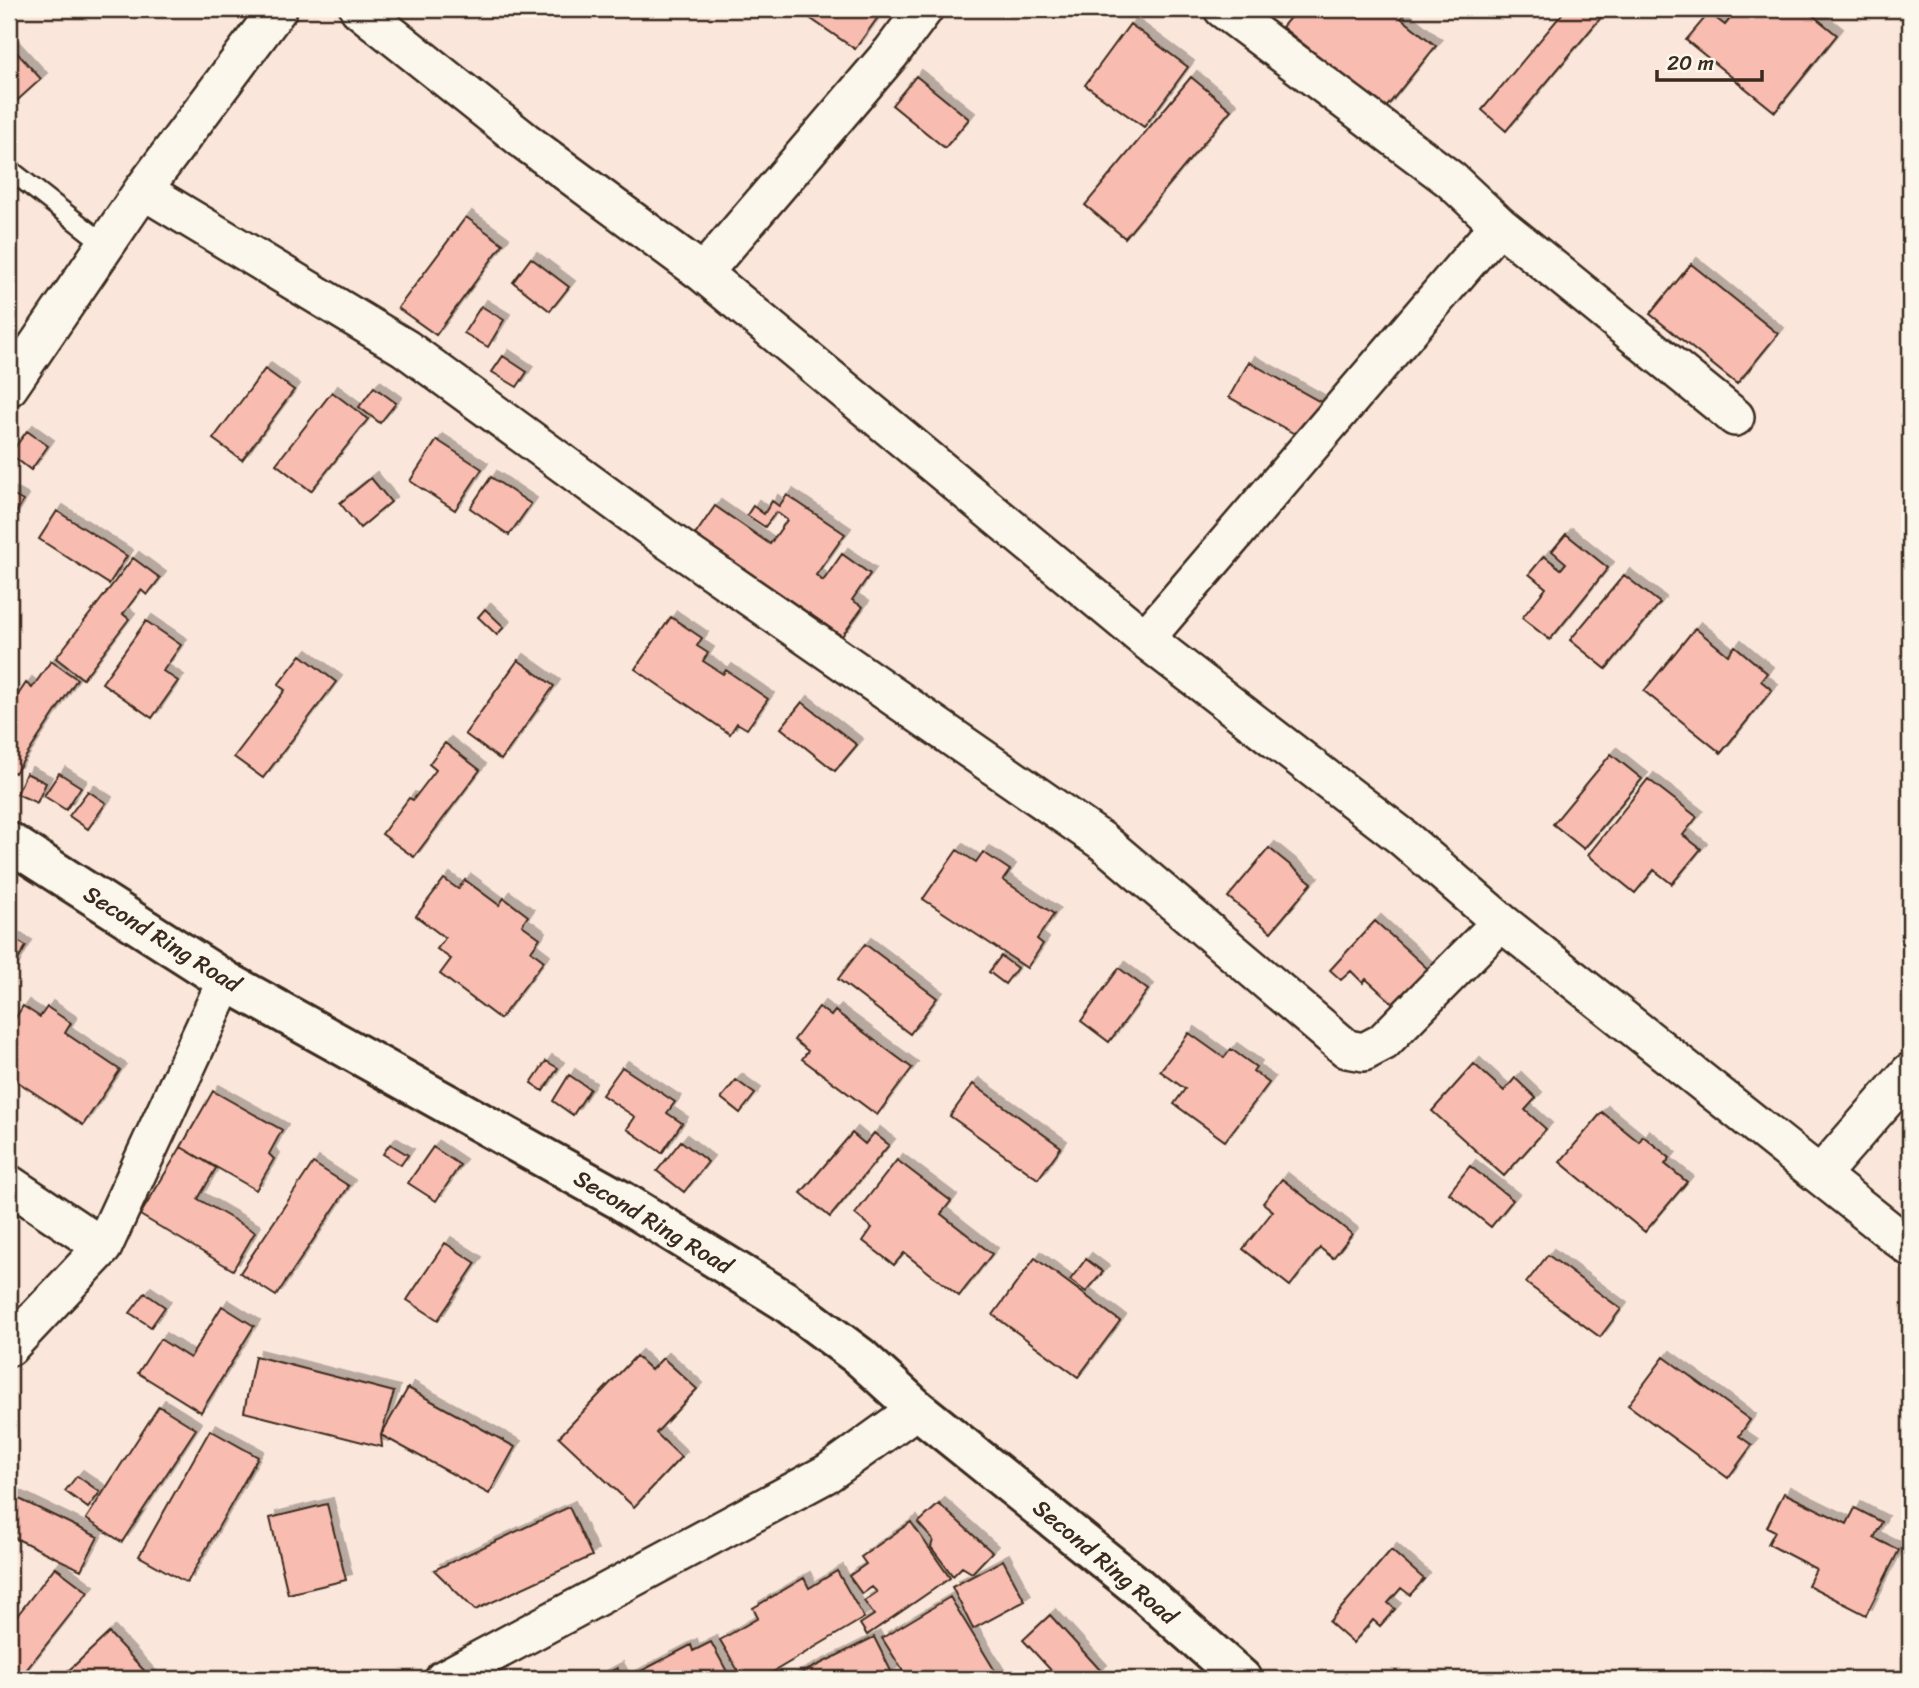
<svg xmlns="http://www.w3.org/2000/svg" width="1919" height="1688" font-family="Sriracha,sans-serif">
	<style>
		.building { fill: #f8bdb0; stroke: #3b2a1e; stroke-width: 2; filter: url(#shadow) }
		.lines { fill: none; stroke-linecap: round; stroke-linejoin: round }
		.lane-casing { stroke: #3b2a1e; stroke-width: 23 }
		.street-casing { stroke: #3b2a1e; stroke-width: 42 }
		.secondary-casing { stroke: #3b2a1e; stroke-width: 44 }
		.lane { stroke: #fbf7ec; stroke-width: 18 }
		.street { stroke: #fbf7ec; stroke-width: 37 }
		.secondary { stroke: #fbf7ec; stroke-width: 38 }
		.labels { text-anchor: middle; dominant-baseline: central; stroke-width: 5; stroke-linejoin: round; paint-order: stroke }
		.street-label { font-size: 23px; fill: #3b2a1e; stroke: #fbf7ec }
	</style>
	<defs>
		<filter id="shadow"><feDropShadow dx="6" dy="-6" stdDeviation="0" flood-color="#0004"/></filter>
	</defs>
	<rect width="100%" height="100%" fill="#fae6da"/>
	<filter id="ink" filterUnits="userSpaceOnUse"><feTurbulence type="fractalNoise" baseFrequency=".0143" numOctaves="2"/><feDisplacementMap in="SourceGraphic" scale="14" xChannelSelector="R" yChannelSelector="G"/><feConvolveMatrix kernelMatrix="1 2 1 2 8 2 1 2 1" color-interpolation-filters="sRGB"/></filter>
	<g filter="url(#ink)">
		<path class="building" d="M804,9h80l-29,40 -54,-37z
			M1297,9h111l-7,9 35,28 -51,63 -103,-82z
			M1566,9h42l-102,122 -24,-21z
			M1738,9h31l5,4 4,-4h27l32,26 -62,77 -89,-72 23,-27 16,12z
			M1130,24l58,43 -44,60 -59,-42z
			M9,44l32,35 -32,29z
			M916,76l53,43 -24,29 -53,-43z
			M1191,77l40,33 -106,128 -40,-33z
			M466,217l37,27 -67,91 -38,-27z
			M531,258l38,29 -19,24 -37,-29z
			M1691,264l87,70 -41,50 -87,-70z
			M481,306l23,14 -16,27 -24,-14z
			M503,356l24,16 -10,15 -25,-15z
			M1249,362l73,41 -20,35 -73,-41z
			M265,369l29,21 -52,70 -29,-21z
			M374,387l22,16 -16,20 -21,-16z
			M332,392l36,27 -57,72 -35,-27z
			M27,431l21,15 -17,24 -21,-16z
			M437,440l45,29 -27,41 -45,-29z
			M491,477l40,27 -22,31 -39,-27z
			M371,478l20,24 -31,26 -20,-25z
			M9,493l14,8 -14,23z
			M787,495l58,39 -29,41 7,6 19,-27 28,20 -18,26 11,7 -21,29 -147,-101 20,-29 55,38 17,-24 -11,-8 -11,15 -18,-12 6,-9 11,8 8,-13 7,5z
			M57,511l70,45 -18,28 -70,-45z
			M1566,534l42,34 -58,72 -28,-22 24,-30 -17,-14 15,-18 17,13 5,-6 -14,-12z
			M133,558l27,20 -13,17 -6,-5 -18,24 6,5 -46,60 -27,-21z
			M1624,575l36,28 -54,66 -36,-29z
			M485,609l19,18 -7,8 -19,-18z
			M671,617l31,21 -5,8 11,7 -5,8 20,13 3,-4 42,29 -21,30 -10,-6 -7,11 -95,-65z
			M146,621l35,24 -18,26 15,10 -26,37 -50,-35z
			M1695,628l33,27 7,-9 32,27 -6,8 11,9 -51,63 -77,-62z
			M301,655l35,27 -73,96 -29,-21 51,-67 -7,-5z
			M518,660l36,26 -53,74 -36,-26z
			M51,661l26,18 -62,94 -6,-4v-61l17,-25 6,5z
			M802,702l55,43 -22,26 -54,-43z
			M445,743l35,27 -66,87 -32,-23 27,-36 4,2 23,-30 -7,-6z
			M1611,754l31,25 -58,70 -31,-25z
			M26,773l20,10 -9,20 -20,-9z
			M59,773l22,14 -15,23 -22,-14z
			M1648,779l49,38 -14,18 18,14 -29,35 -18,-14 -19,23 -47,-38z
			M88,791l18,12 -18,26 -19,-13z
			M1269,848l43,35 -41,49 -43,-35z
			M957,850l19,12 7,-10 27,18 -7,10 51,34 -17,25 6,5 -16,24 -104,-69z
			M444,879l14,10 7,-9 34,25 5,-7 24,18 -6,9 18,13 -9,13 13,10 -44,58 -60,-45 11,-15 -14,-10 8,-11 -29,-22z
			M1375,921l54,49 -33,36 -30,-27 -3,4 -12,-12 -10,9 -11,-10z
			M9,936l17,10 -17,30z
			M865,944l72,54 -27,36 -72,-55z
			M1001,956l16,12 -12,16 -16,-12z
			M1119,968l29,22 -39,52 -28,-21z
			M23,1006l17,11 7,-10 24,16 -6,10 55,37 -37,55 -74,-49v-48z
			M819,1007l12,9 4,-5 77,57 -35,47 -75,-56 6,-8 -14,-11z
			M1189,1033l35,25 7,-9 25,18 -3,4 16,12 -44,58 -51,-37 11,-15 -25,-18z
			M546,1061l12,7 -15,23 -12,-8z
			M1474,1064l30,27 11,-13 21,20 -11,12 21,19 -42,47 -72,-65z
			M622,1067l53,35 -8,11 15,10 -20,30 -35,-24 8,-12 -33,-22z
			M569,1075l21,14 -17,26 -20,-14z
			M736,1080l19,14 -15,19 -19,-15z
			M973,1084l88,63 -23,32 -88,-63z
			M213,1091l69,39 -13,24 5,5 -18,31 -75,-43z
			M1602,1112l37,30 4,-6 27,22 -5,6 22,18 -42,50 -85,-70z
			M852,1133l13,11 9,-11 15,12 -59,72 -29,-24z
			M681,1141l27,21 -24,30 -27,-21z
			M390,1144l18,11 -7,10 -18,-11z
			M181,1147l35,21 -18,31 57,33 -22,38 -93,-55z
			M433,1147l27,18 -24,36 -28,-18z
			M897,1160l54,41 -10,13 51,40 -33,42 -55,-43 -10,12 -31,-24 9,-13 -17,-14z
			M313,1163l36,23 -73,110 -36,-23z
			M1470,1166l43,34 -22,27 -42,-34z
			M1282,1179l70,55 -19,24 -13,-10 -30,38 -47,-37 30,-38 -10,-8z
			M445,1243l31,20 -38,57 -31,-20z
			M1548,1255l73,54 -21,28 -74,-54z
			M1035,1258l85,63 -42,56 -85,-62z
			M1086,1259l17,13 -17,20 -16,-12z
			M145,1293l20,14 -14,20 -21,-14z
			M222,1306l32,20 -53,86 -63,-39 22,-34 30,19z
			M255,1356l139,36 -13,43 1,12 -138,-35z
			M636,1356l15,14 12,-12 34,31 -41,44 25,24 -47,50 -75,-70z
			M1664,1357l86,63 -11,16 13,9 -24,33 -100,-73z
			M408,1388l107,59 -26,47 -108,-59z
			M159,1406l37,23 -74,113 -36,-23z
			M210,1430l48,27 -71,126 -48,-27z
			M77,1476l23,16 -12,16 -23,-17z
			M1784,1493l63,31 8,-16 27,14 -8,16 25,12 -33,65 -58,-30 8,-16 -48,-25 7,-13 -8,-4z
			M9,1494l89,43 -17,33 -72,-35z
			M327,1504l19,76 -58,14 -18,-76z
			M939,1504l53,48 -20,21 -10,-6 -9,9 -22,-29 2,-7 -15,-17z
			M569,1507l23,49 -117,54 -41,-40z
			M911,1522l39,56 -83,57 -7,-11 14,-9 -10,-14 13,-9 -5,-5 -10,7 -13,-18 17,-12 -5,-7z
			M1391,1550l33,29 -14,16 -9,-7 -13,15 7,6 -15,17 -7,-6 -20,23 -24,-21z
			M1003,1560l22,41 -52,28 -21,-42z
			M55,1567l33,25 -69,87h-10v-53z
			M837,1571l27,47 -103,61h-4l-3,-6 -11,6 -23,-39 38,-22 -5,-10 51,-30 5,10z
			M950,1597l50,82h-92l-26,-41z
			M1050,1615l51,56 -10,8h-32l-36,-39z
			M109,1633l43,46h-93l17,-15z
			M874,1637l18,36 -13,6h-89z
			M711,1642l20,37h-105l65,-34 2,6z
			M617,1668l6,11h-26z"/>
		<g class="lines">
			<g class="lane-casing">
				<path id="lane" d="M9,169l97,76"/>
			</g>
			<g class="street-casing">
				<path id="street" d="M359,9l167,133 177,131 442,366 256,197 100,86 409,325
					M143,190l262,158 257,188 440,305 245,208 17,3 19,-10 118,-120
					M1499,225l236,192
					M703,273l188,-220 33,-44
					M9,387l134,-197 135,-181
					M1145,639l354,-414 -48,-45 -228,-171
					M1820,1175l90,-103
					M9,1184l94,63
					M9,1347l94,-100 123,-266
					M444,1679l384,-206 89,-64"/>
			</g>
			<g class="secondary-casing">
				<path id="secondary" d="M9,842l217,139 396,220 163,100 75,56 57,52 221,178 104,92"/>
			</g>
			<use href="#lane" class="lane"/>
			<use href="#street" class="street"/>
			<use href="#secondary" class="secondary"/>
		</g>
	</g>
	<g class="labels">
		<g class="street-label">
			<text transform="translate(162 939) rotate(32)">Second Ring Road</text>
			<text transform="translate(653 1222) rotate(31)">Second Ring Road</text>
			<text transform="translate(1105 1562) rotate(40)">Second Ring Road</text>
		</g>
	</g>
	<rect width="1919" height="1688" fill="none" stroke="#fbf7ec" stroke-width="35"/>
	<rect x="18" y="18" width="1884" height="1653" fill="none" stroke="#3b2a1e" stroke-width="2.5" filter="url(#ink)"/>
	<path d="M1657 70v10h105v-10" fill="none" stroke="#3b2a1e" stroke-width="3.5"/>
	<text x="1667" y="70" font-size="21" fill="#3b2a1e" stroke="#fbf7ec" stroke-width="5" paint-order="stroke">20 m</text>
</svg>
